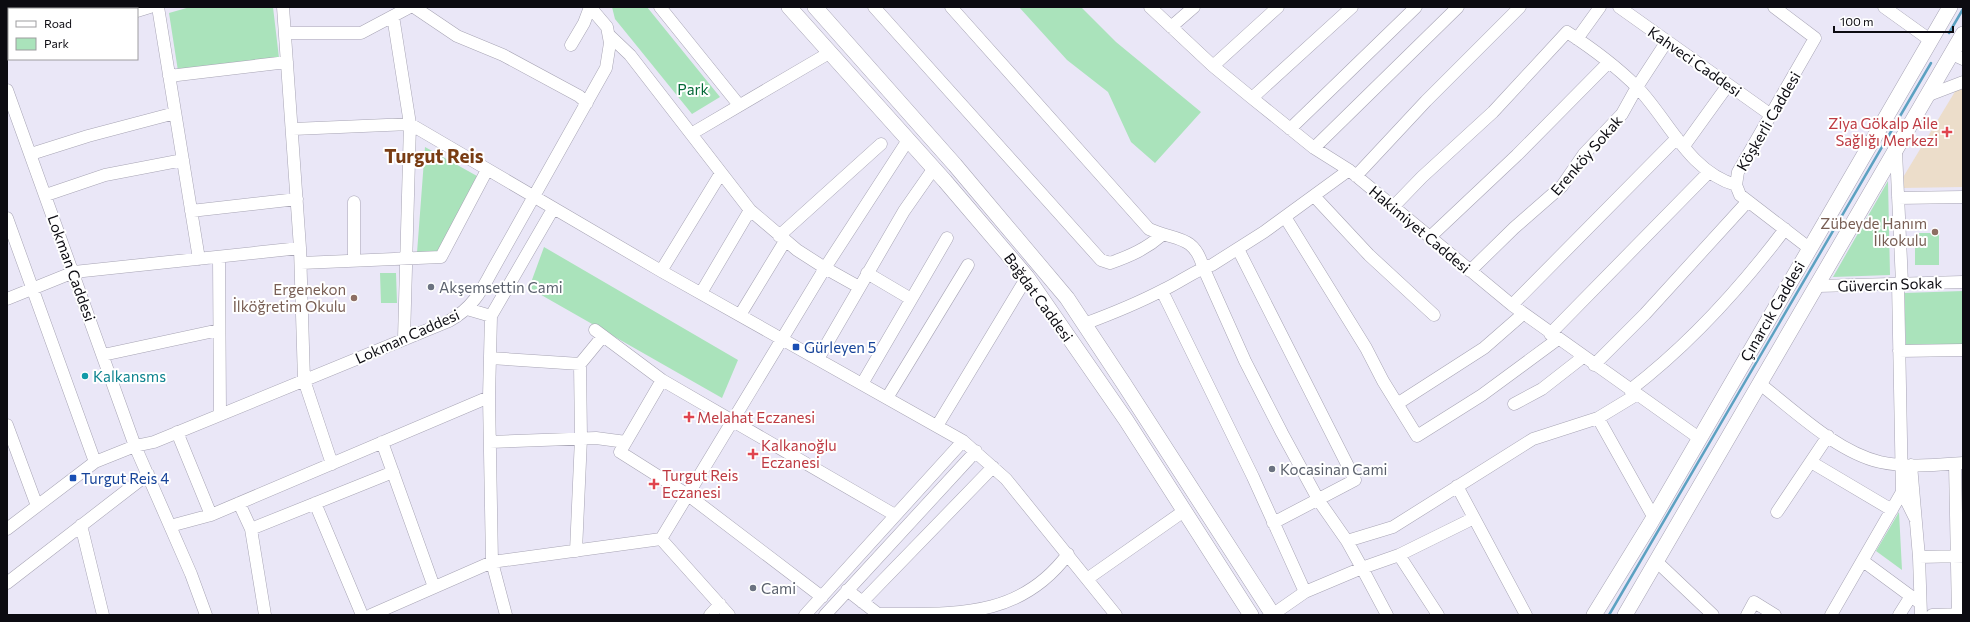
<svg xmlns="http://www.w3.org/2000/svg" width="1970" height="622" font-family="Commissioner,sans-serif">
	<style>
		.medical { fill: #ecddca }
		.green { fill: #aae3bb }
		.lines { fill: none; stroke-linecap: round; stroke-linejoin: round }
		.stream { stroke: #5ca1c1; stroke-width: 2.5 }
		.minor-casing { stroke: #a7a4b4; stroke-width: 13 }
		.major-casing { stroke: #a7a4b4; stroke-width: 16 }
		.minor { stroke: #fff; stroke-width: 12 }
		.major { stroke: #fff; stroke-width: 15 }
		.health-dot { fill: #e0444e; stroke: #fff; stroke-width: 1.5 }
		.education-dot { fill: #8d6e63; stroke: #fff; stroke-width: 1.5 }
		.worship-dot { fill: #6b7280; stroke: #fff; stroke-width: 1.5 }
		.transit-dot { fill: #1a4fb4; stroke: #fff; stroke-width: 1.5 }
		.culture-dot { fill: #0f9aa8; stroke: #fff; stroke-width: 1.5 }
		.labels { text-anchor: middle; dominant-baseline: central; stroke-width: 4; stroke-linejoin: round; paint-order: stroke }
		.street-label { font-size: 15px; fill: #0c0b11; stroke: #fff }
		.park-label { font-size: 15px; fill: #046937; stroke: #fff }
		.health-label { font-size: 15px; fill: #be3a42; stroke: #fff; text-anchor: start }
		.education-label { font-size: 15px; fill: #785e54; stroke: #fff; text-anchor: end }
		.worship-label { font-size: 15px; fill: #5b616d; stroke: #fff; text-anchor: start }
		.transit-label { font-size: 15px; fill: #164399; stroke: #fff; text-anchor: start }
		.culture-label { font-size: 15px; fill: #0d838f; stroke: #fff; text-anchor: start }
		.district-label { font-size: 19px; font-weight: bold; fill: #793c13; stroke: #fff }
	</style>
	<rect width="100%" height="100%" fill="#eae7f7"/>
	<path class="medical" d="M1959,85h4v102l-61,1v-9z"/>
	<path class="green" d="M190,7h83l6,51 -101,13 -9,-58z
		M612,7h35l73,90 -28,17 -77,-95z
		M1019,7h62l35,35 85,70 -46,51 -24,-21 -23,-50 -41,-32z
		M425,147l52,29 -39,75 -21,2z
		M1888,181l2,94 -57,2z
		M1915,233h24v32h-24z
		M544,247l194,113 -16,38 -193,-110z
		M380,273h16l1,30h-16z
		M1963,291v53l-57,2 -2,-53z
		M1899,512l3,58 -26,-19z"/>
	<g class="lines">
		<path class="stream" d="M1949,33l14,-24
			M1609,615l322,-552"/>
		<g class="minor-casing">
			<path id="minor" d="M158,7l41,252
				M283,7l17,241 4,132 28,84
				M414,7l43,29 46,19 76,41 8,7
				M660,7l79,98
				M874,7l227,253 9,3c20,-7 36,-14 52,-28
				M951,7l198,222c26,12 45,5 54,38l42,94 37,72 37,68 28,40 15,27 25,47
				M1150,7l63,59 39,32 62,50 35,22 163,135 187,133
				M1619,7l152,108
				M1774,7l41,31 -77,134 -2,13 4,10 69,53
				M1884,7l46,33
				M64,9l6,-2
				M137,11l13,-4
				M393,16l17,108 -6,215
				M7,26l2,-1
				M1171,27l23,-20
				M285,33h76l49,-26
				M609,35l21,20 120,155 47,40 28,18 34,19
				M1577,39l23,-32
				M571,45l13,-22 6,-16
				M7,50h2
				M1952,54l11,5
				M1213,66l65,-59
				M169,76l118,-14
				M7,90l128,356 56,128 15,41
				M1929,95l34,-13
				M1252,98l100,-91
				M293,129l117,-5 251,147 302,170 43,38 110,136
				M1290,129l126,-122
				M691,134l138,-81
				M1684,146l44,-61
				M1314,148l144,-141
				M1896,151l6,132
				M31,154l57,-18 87,-23
				M1356,176l70,-75 94,-94
				M46,195l59,-20 78,-15
				M1314,196l55,59 65,60
				M1898,198l65,-1
				M354,202v59
				M1393,207l29,-30 71,-65 74,-80c23,15 50,35 70,55 31,32 52,85 99,98
				M191,211l106,-12
				M1285,217l81,131 17,33 34,55 65,-41 76,-56
				M7,218l88,244
				M779,236l102,-92
				M1430,237l87,-82 91,-92
				M1238,249l117,231 -82,43
				M219,257l1,157
				M301,263l140,-6 46,-87
				M661,271l60,-98
				M1470,271l44,-43 48,-42 22,-32 38,-40 15,-27 30,-46
				M867,273l44,26
				M1898,283l4,209 13,26
				M1818,286l145,-4
				M1162,291l91,186 52,115 -33,23
				M701,293l49,-83
				M7,299l67,-27 226,-24
				M1512,305l165,-167
				M467,309l24,7 62,-107
				M740,315l45,-74
				M491,316l-2,81 3,165 14,53
				M1084,324c27,-10 54,-21 79,-34 16,-7 34,-21 49,-25l52,-33 85,-62
				M595,330l67,50 233,135
				M1550,334l159,-162
				M1899,351l64,-1
				M103,355l116,-25
				M490,358l90,6 23,-28
				M818,359l86,-148 30,-43
				M1594,365l51,-51 103,-113
				M662,380l-42,72 68,43 134,102
				M862,384l85,-146
				M1760,384c35,27 77,68 120,78 27,6 56,3 83,1
				M1630,390c60,-46 109,-100 155,-161
				M887,398l81,-133
				M1397,404l87,-56 39,-34
				M1514,404l28,-15 41,-32
				M1598,418l56,100
				M7,425l30,81
				M937,426l90,-149
				M177,432l34,83
				M382,442l52,145
				M490,442l106,-4 30,4
				M1811,462l81,48
				M1955,464l3,151
				M1911,465l8,92 2,58
				M1457,486l69,129
				M239,503l12,26 14,86
				M315,503l47,112
				M1777,512l51,-76
				M81,525l22,90
				M170,526l41,-11 278,-118
				M7,529l88,-67 40,-16 19,-4 295,-121c22,-12 32,-29 43,-50l114,-203 4,-25 -3,-16 -17,-20
				M251,529l142,-57
				M661,539l164,-271 83,-128
				M661,539l68,76
				M1347,541l46,-14 140,-88 65,-21 38,-23
				M576,551l5,-113 -1,-74
				M1399,555l39,60
				M1919,557l44,-1
				M1656,561l57,54
				M1863,561l57,42
				M1087,579l97,-68
				M7,583l141,-109
				M847,590l31,24c73,-1 140,7 190,-60
				M1305,592l57,-24 37,-13 75,-37
				M862,602l131,-135
				M371,615l121,-53 169,-23
				M710,615l10,-11
				M805,615l158,-174
				M825,615l151,-164
				M1747,615l7,-13 21,13
				M1831,615l71,-123
				M1899,615l12,-19
				M1932,615l31,-1"/>
		</g>
		<g class="major-casing">
			<path id="major" d="M789,7l156,174 82,96 99,143 125,195
				M815,7l140,158 112,133 57,86 149,231
				M1594,615l56,-91 300,-517
				M1625,615l338,-581"/>
		</g>
		<use href="#minor" class="minor"/>
		<use href="#major" class="major"/>
	</g>
	<g class="health-dot">
		<path d="M1945 126h4v4h4v4h-4v4h-4v-4h-4v-4h4z"/>
		<path d="M687 411h4v4h4v4h-4v4h-4v-4h-4v-4h4z"/>
		<path d="M751 448h4v4h4v4h-4v4h-4v-4h-4v-4h4z"/>
		<path d="M652 478h4v4h4v4h-4v4h-4v-4h-4v-4h4z"/>
	</g>
	<g class="education-dot">
		<circle cx="1935" cy="232" r="4"/>
		<circle cx="354" cy="298" r="4"/>
	</g>
	<g class="worship-dot">
		<circle cx="431" cy="287" r="4"/>
		<circle cx="1272" cy="469" r="4"/>
		<circle cx="753" cy="588" r="4"/>
	</g>
	<g class="transit-dot">
		<rect x="792" y="343" width="8" height="8" rx="2"/>
		<rect x="69" y="474" width="8" height="8" rx="2"/>
	</g>
	<circle class="culture-dot" cx="85" cy="376" r="4"/>
	<g class="labels">
		<g class="street-label">
			<text transform="translate(1695 61) rotate(35)">Kahveci Caddesi</text>
			<text transform="translate(1768 121) rotate(-60)">Köşkerli Caddesi</text>
			<text transform="translate(1586 155) rotate(-49)">Erenköy Sokak</text>
			<text transform="translate(1420 229) rotate(40)">Hakimiyet Caddesi</text>
			<text transform="translate(72 268) rotate(70)">Lokman Caddesi</text>
			<text transform="translate(1890 284) rotate(-2)">Güvercin Sokak</text>
			<text transform="translate(1039 297) rotate(54)">Bağdat Caddesi</text>
			<text transform="translate(1772 311) rotate(-60)">Çınarcık Caddesi</text>
			<text transform="translate(407 336) rotate(-24)">Lokman Caddesi</text>
		</g>
		<g class="park-label">
			<text x="693" y="89">Park</text>
		</g>
		<g class="health-label">
			<text x="1938" y="123" text-anchor="end">Ziya Gökalp Aile<tspan x="1938" dy="17">Sağlığı Merkezi</tspan></text>
			<text x="697" y="417">Melahat Eczanesi</text>
			<text x="761" y="445">Kalkanoğlu<tspan x="761" dy="17">Eczanesi</tspan></text>
			<text x="662" y="475">Turgut Reis<tspan x="662" dy="17">Eczanesi</tspan></text>
		</g>
		<g class="education-label">
			<text x="1927" y="223">Zübeyde Hanım<tspan x="1927" dy="17">İlkokulu</tspan></text>
			<text x="346" y="289">Ergenekon<tspan x="346" dy="17">İlköğretim Okulu</tspan></text>
		</g>
		<g class="worship-label">
			<text x="439" y="287">Akşemsettin Cami</text>
			<text x="1280" y="469">Kocasinan Cami</text>
			<text x="761" y="588">Cami</text>
		</g>
		<g class="transit-label">
			<text x="804" y="347">Gürleyen 5</text>
			<text x="81" y="478">Turgut Reis 4</text>
		</g>
		<g class="culture-label">
			<text x="93" y="376">Kalkansms</text>
		</g>
		<g class="district-label">
			<text x="434" y="155">Turgut Reis</text>
		</g>
	</g>
	<rect width="1970" height="622" fill="none" stroke="#0c0b11" stroke-width="16"/>
	<rect x="8" y="8" width="130" height="52" fill="#ffffff" stroke="#9e9da0"/>
	<rect x="16" y="21" width="20" height="6" fill="#ffffff" stroke="#9e9da0"/>
	<text x="44" y="28" font-size="12" fill="#0c0b11">Road</text>
	<rect x="16" y="38" width="20" height="12" fill="#aae3bb" stroke="#9e9da0"/>
	<text x="44" y="48" font-size="12" fill="#0c0b11">Park</text>
	<path d="M1834 26v6h119v-6" fill="none" stroke="#0c0b11" stroke-width="2"/>
	<text x="1840" y="26" font-size="12" fill="#0c0b11" stroke="#ffffff" stroke-width="3" paint-order="stroke">100 m</text>
</svg>
